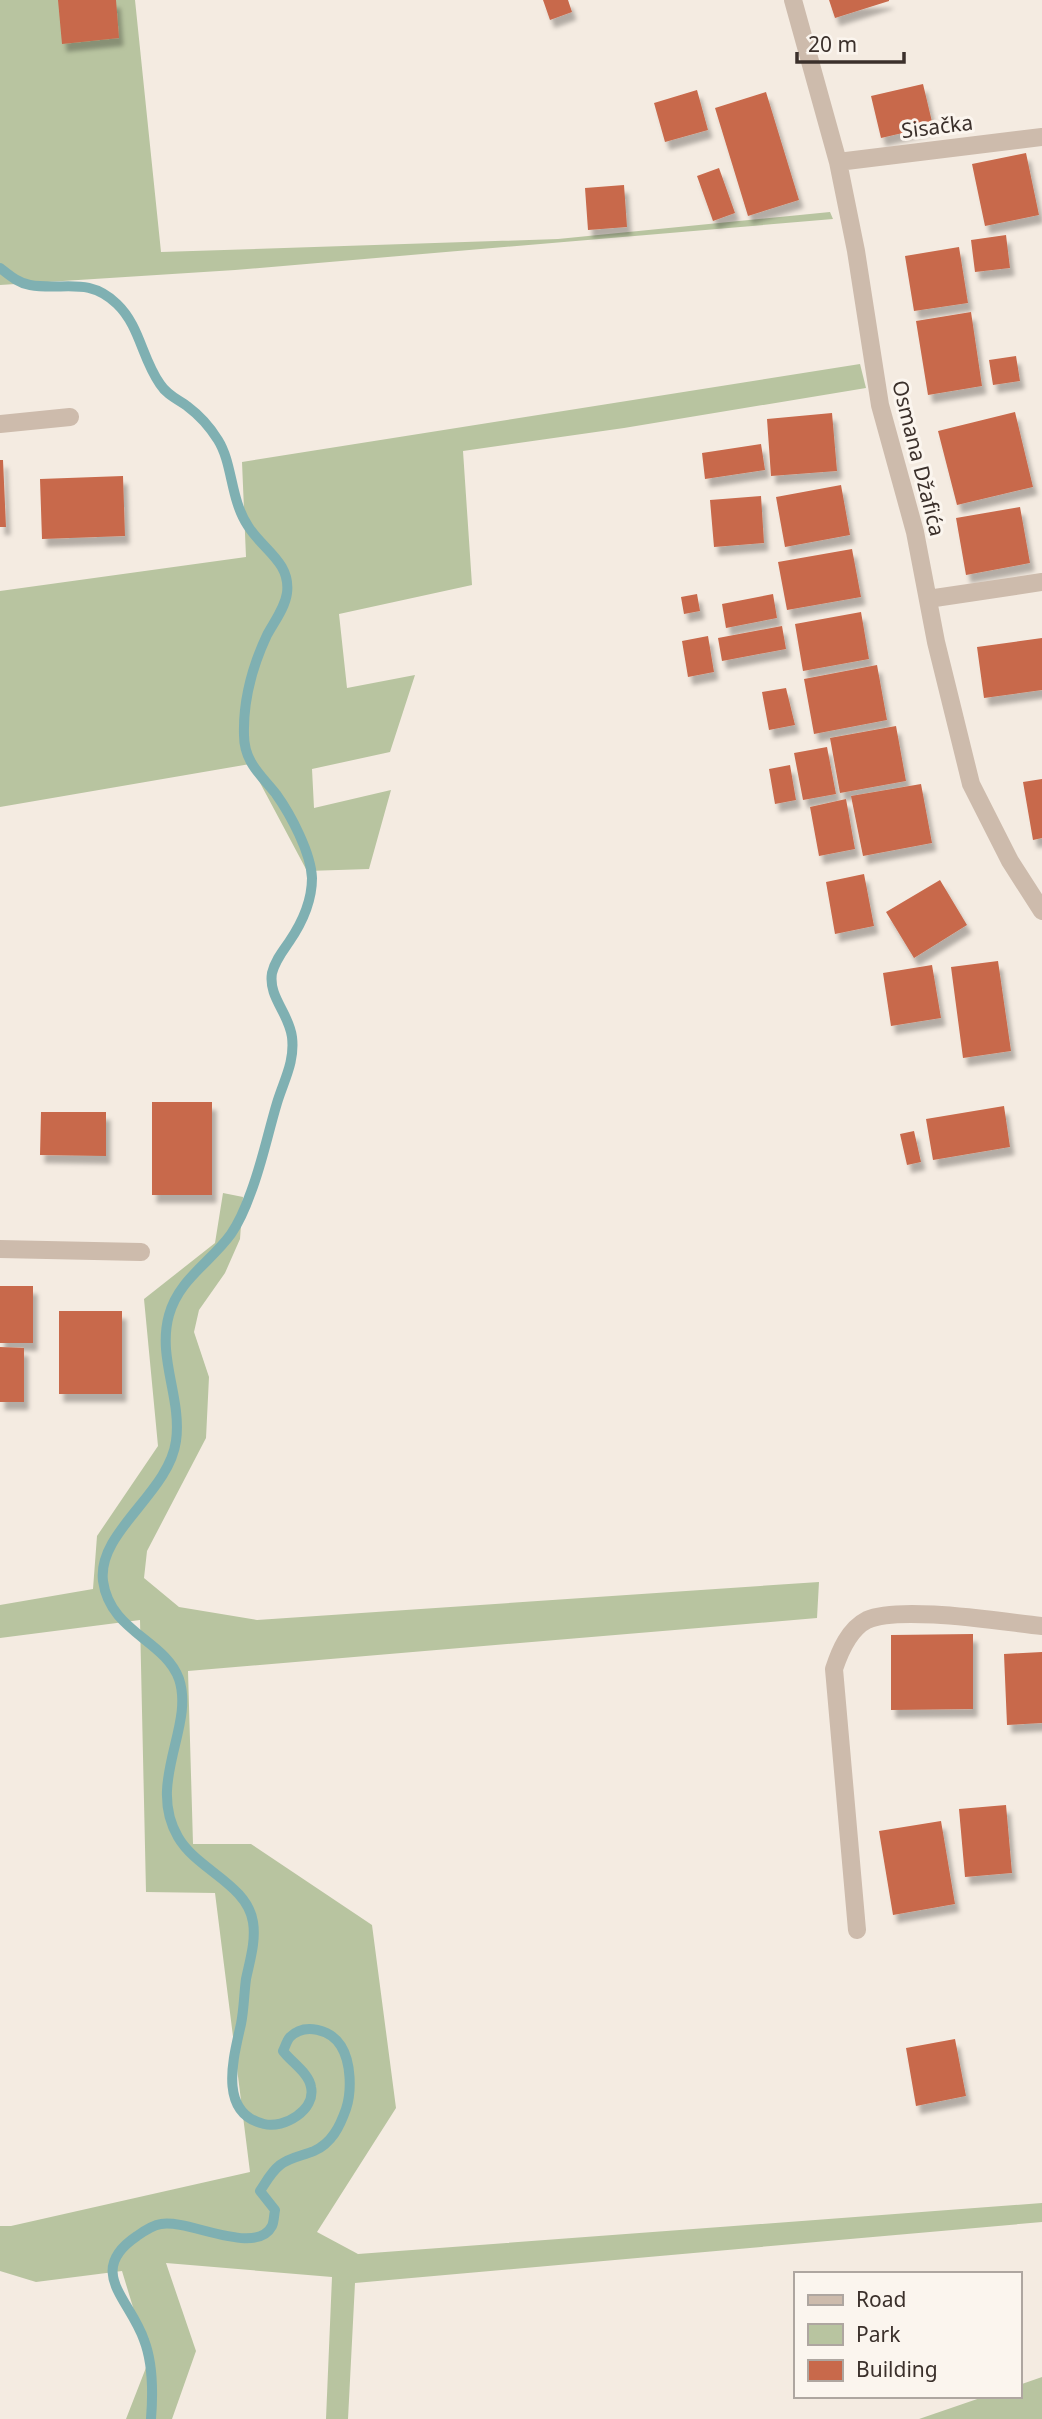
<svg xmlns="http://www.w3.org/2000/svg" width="1042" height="2419" font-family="'Noto Sans',sans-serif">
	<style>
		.green { fill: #b8c4a0 }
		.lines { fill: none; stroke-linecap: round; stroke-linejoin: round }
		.stream { stroke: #7fb0b2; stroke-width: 10 }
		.building { fill: #c8694b; filter: url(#shadow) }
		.street { stroke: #cdbbac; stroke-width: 18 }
		.labels { text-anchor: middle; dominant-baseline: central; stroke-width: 6; stroke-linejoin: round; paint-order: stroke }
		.street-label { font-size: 21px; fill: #3b302b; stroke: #fbf5ee }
	</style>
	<defs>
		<filter id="shadow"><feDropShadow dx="4.5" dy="8" stdDeviation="2" flood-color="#0004"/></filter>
	</defs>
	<rect width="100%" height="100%" fill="#f4ebe1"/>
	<path class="green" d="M0,0h135l26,252 397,-13 272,-27 3,7 -598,51 -235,15z
		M860,364l6,24 -242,40 -161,23 9,134 -133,29 8,74 68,-13 -25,77 -78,17 2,39 77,-18 -22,79 -62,2 -57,-107 -250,43v-216l246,-34 -4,-95z
		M223,1193l20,4 -3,42 -15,34 -26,37 -5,22 15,45 -3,61 -59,113 -3,27 35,29 78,13 562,-38 -2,36 -629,53 5,173h58l121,81 24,183 -79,124 41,22 684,-51v19l-687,61 -7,136h-22l6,-142 -166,-14 30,88 -24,68h-46l23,-59 -27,-89 -86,11 -36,-11v-45h11l239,-54 -35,-279 -69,-1 -6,-272 -140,18v-33l93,-16 4,-53 61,-90 -14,-147 71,-56z
		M1042,2377v42h-123l67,-23h33v-11z"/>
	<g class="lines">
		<path class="stream" d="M0,268c9,7 18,15 30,17 33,6 58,-9 87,19 23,22 25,55 43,80 7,11 17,15 27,22 12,9 23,21 31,34 15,24 12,59 30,86 14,23 43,36 39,67 -2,15 -13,29 -20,42 -14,30 -24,66 -23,100 0,27 17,40 32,59 15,21 35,59 36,84 0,24 -10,45 -23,64 -7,10 -14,19 -17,31 -4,24 17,40 20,64 3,25 -8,43 -15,66 -9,30 -15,60 -26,89 -5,14 -11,29 -20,42 -20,28 -52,45 -62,81 -12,43 13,83 7,126 -7,52 -79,91 -73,140 7,51 62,59 76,98 16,48 -33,103 -1,158 19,33 69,47 75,85 3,19 -3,38 -7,57 -2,15 -2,30 -5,45 -7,32 -24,89 23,100 20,5 52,-14 47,-37 -2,-14 -20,-25 -28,-36 2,-4 4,-11 7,-14 15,-15 41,-7 51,9 10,16 11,45 5,63 -6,17 -14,34 -32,42 -12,5 -24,6 -34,14 -9,7 -14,17 -20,26l15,19c-1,5 -1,12 -3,16 -16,31 -83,-7 -111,-2 -8,1 -17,7 -24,12 -52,35 -7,63 7,104 9,23 9,54 7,79"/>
	</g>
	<path class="building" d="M58,0h58l3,38 -57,6z
		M543,0h25l4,12 -22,8z
		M829,0h60v1l-54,17z
		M923,84l10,42 -52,12 -10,-42z
		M697,90l11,40 -43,12 -11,-39z
		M766,92l33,108 -51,16 -33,-108z
		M1026,153l13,62 -54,11 -13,-62z
		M719,168l16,45 -22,8 -16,-45z
		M624,185l3,42 -39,3 -3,-42z
		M1006,235l4,33 -35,4 -4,-32z
		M959,247l9,56 -54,8 -9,-55z
		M971,312l11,74 -54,9 -12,-74z
		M1016,356l4,25 -27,4 -4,-25z
		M1015,412l18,75 -76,18 -19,-74z
		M832,413l5,58 -66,5 -4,-57z
		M761,444l4,26 -60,9 -3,-26z
		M0,460h3l3,67h-6z
		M123,476l2,60 -83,3 -2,-60z
		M841,485l9,50 -65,12 -9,-50z
		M761,496l3,47 -50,4 -4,-47z
		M1020,507l10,56 -64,12 -10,-57z
		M852,549l9,48 -74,13 -9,-48z
		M697,594l3,17 -16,3 -3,-17z
		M773,594l4,24 -51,10 -4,-24z
		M861,612l8,47 -66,12 -8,-47z
		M782,626l4,23 -64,12 -4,-23z
		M708,636l6,36 -26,5 -6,-36z
		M1042,638v52l-58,8 -7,-51z
		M877,665l10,55 -73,14 -10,-55z
		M786,688l9,37 -26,5 -7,-38z
		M896,726l10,55 -66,12 -10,-55z
		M827,747l9,47 -33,6 -9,-47z
		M790,765l6,35 -21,4 -6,-35z
		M1042,779v59l-9,2 -10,-58z
		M921,784l11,59 -69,13 -12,-60z
		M846,799l9,50 -36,7 -9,-49z
		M864,874l10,52 -39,8 -9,-52z
		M940,880l27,45 -53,33 -28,-46z
		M998,961l13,90 -48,7 -12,-91z
		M932,965l9,53 -50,8 -8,-53z
		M152,1102h60v93h-60z
		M1004,1106l6,41 -77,13 -7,-41z
		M41,1112h65v44l-66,-1z
		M914,1131l7,31 -14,3 -7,-31z
		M0,1286h33v57h-33z
		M59,1311h63v83h-63z
		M0,1347l24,1v54h-24z
		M973,1634v75l-82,1v-75z
		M1042,1652v71l-35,2 -3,-71z
		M1006,1805l6,68 -47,4 -6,-68z
		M941,1821l14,83 -62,11 -14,-84z
		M955,2039l11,57 -50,10 -10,-58z"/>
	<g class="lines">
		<path class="street" d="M793,0l45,162 18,89 24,154 35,127 21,110 35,142 39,77 32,50
			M838,162l204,-25
			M0,424l70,-7
			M928,599l114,-17
			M0,1249l141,3
			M857,1930l-23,-261c6,-18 15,-40 33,-49 33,-15 136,2 175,6"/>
	</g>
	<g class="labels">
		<g class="street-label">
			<text transform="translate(937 126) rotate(-7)">Sisačka</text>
			<text transform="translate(919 458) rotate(76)">Osmana Džafića</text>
		</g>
	</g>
	<rect x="794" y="2272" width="228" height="126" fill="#fbf5ee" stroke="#aea6a0" stroke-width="2"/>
	<rect x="808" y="2295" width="35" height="10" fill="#cdbbac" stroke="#aea6a0" stroke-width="2"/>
	<text x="856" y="2307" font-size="21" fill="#3b302b">Road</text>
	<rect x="808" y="2324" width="35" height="21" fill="#b8c4a0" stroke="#aea6a0" stroke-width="2"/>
	<text x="856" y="2342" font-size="21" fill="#3b302b">Park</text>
	<rect x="808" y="2360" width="35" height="21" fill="#c8694b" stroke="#aea6a0" stroke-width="2"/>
	<text x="856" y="2377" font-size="21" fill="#3b302b">Building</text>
	<path d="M797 52v10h107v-10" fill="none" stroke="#3b302b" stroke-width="3.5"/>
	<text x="808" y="52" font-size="21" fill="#3b302b" stroke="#fbf5ee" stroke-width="5" paint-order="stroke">20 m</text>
</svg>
